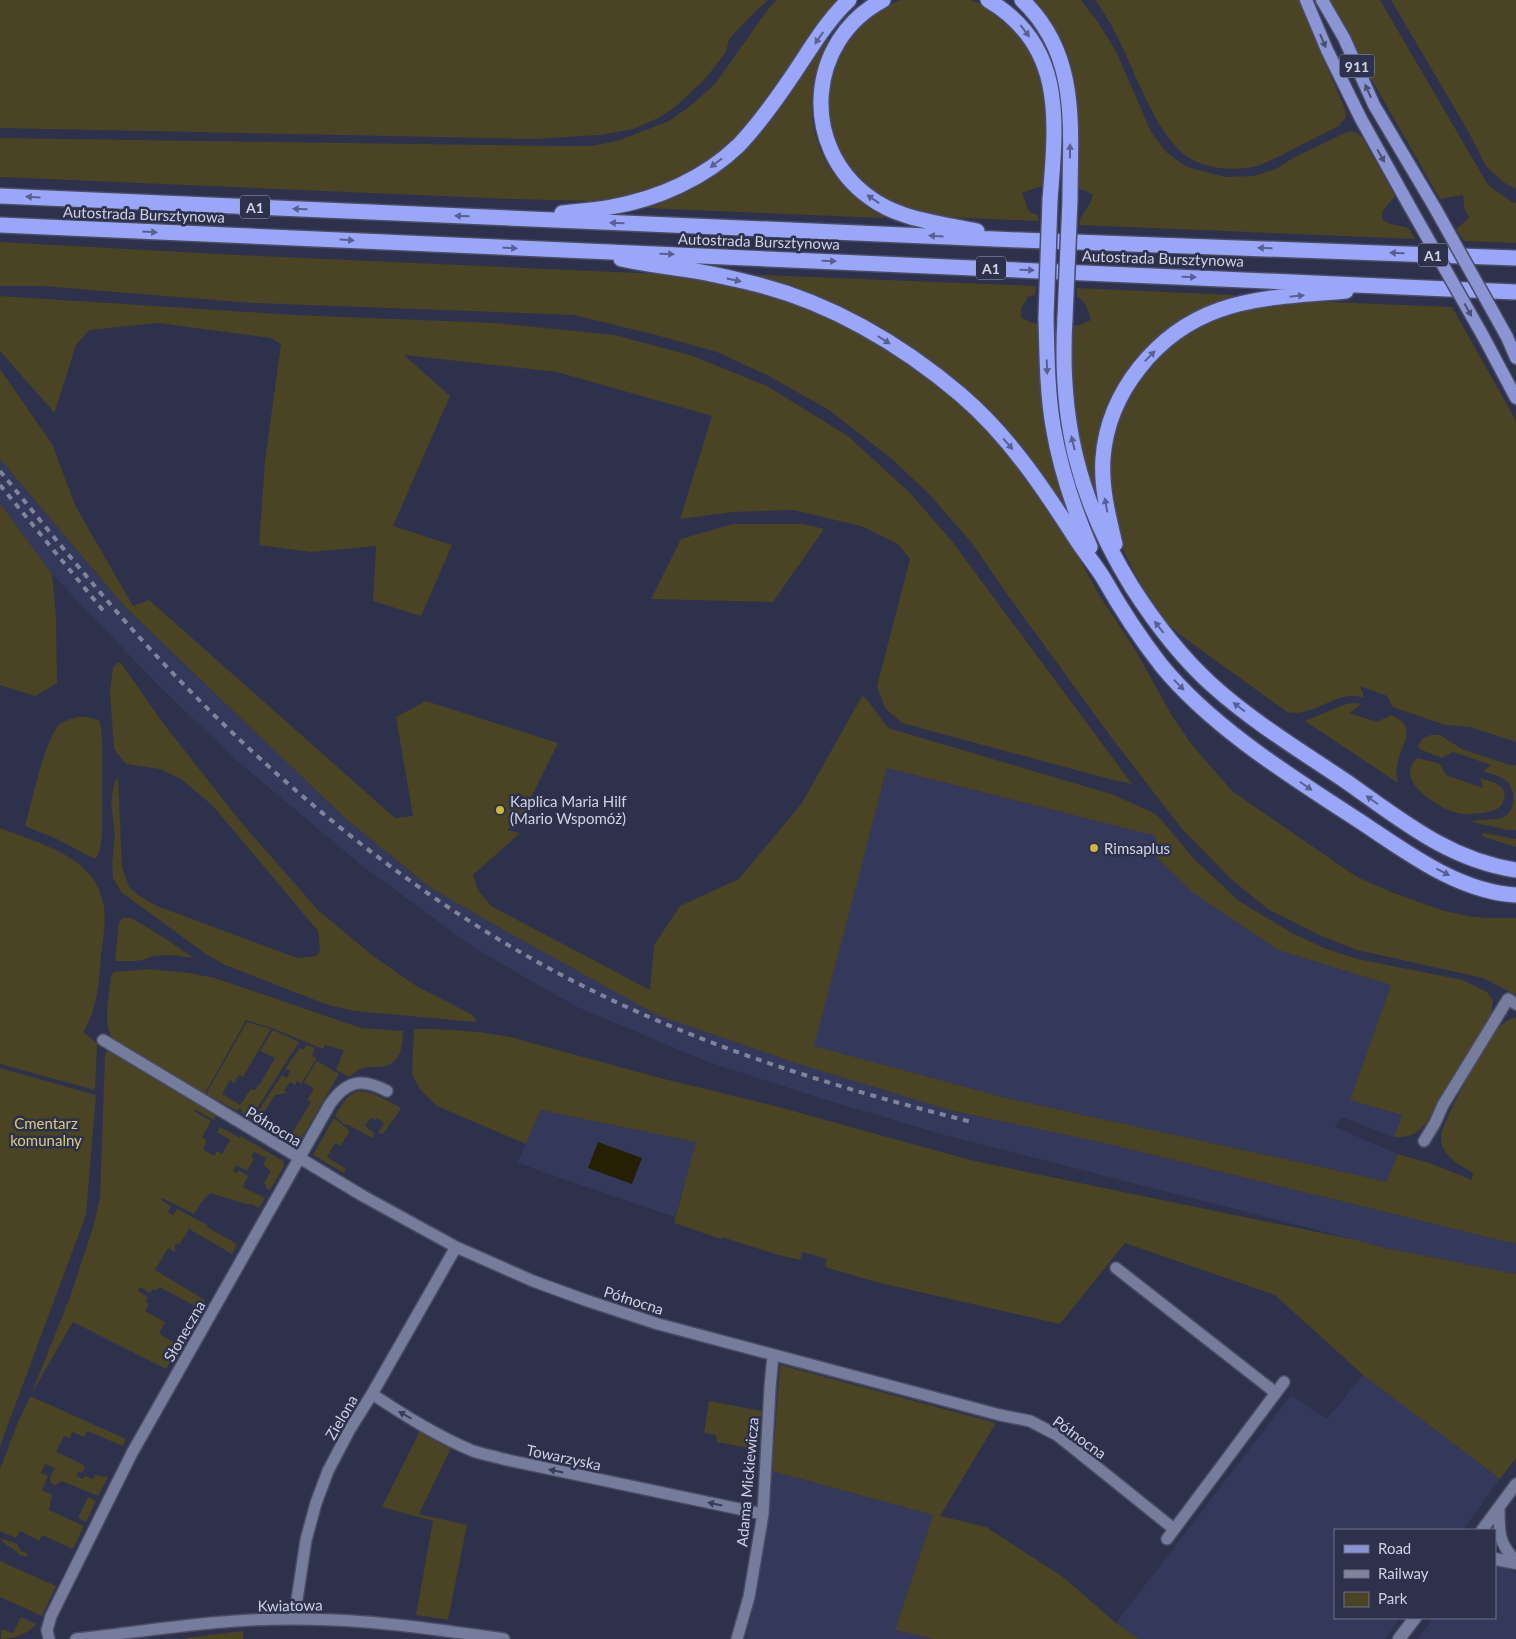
<svg xmlns="http://www.w3.org/2000/svg" width="1516" height="1639" font-family="Lato,sans-serif">
	<style>
		.built { fill: #34395b }
		.green { fill: #4a4324 }
		.water { fill: #262002 }
		.lines { fill: none; stroke-linecap: round; stroke-linejoin: round }
		.street-casing { stroke: #4a4c63; stroke-width: 14 }
		.secondary-casing { stroke: #4a4c63; stroke-width: 15 }
		.primary-casing { stroke: #4a4c63; stroke-width: 15 }
		.highway-casing { stroke: #4a4c63; stroke-width: 18 }
		.street { stroke: #767c9c; stroke-width: 11 }
		.secondary { stroke: #767c9c; stroke-width: 12 }
		.primary { stroke: #8c95d3; stroke-width: 12 }
		.highway { stroke: #9aa6f8; stroke-width: 15 }
		.rail { stroke: #80839a; stroke-width: 4; stroke-dasharray: 6 6; stroke-linecap: butt }
		.primary-bridge-casing { stroke: #4a4c63; stroke-width: 15; stroke-linecap: butt }
		.highway-bridge-casing { stroke: #4a4c63; stroke-width: 18; stroke-linecap: butt }
		.primary-bridge { stroke: #8c95d3; stroke-width: 12 }
		.highway-bridge { stroke: #9aa6f8; stroke-width: 15 }
		.oneway { fill: #596091 }
		.oneway2 { fill: #4a4f74 }
		.oneway3 { fill: #383c58 }
		.poi-dot { fill: #d1b736; stroke: #2d314c; stroke-width: 2 }
		.labels { text-anchor: middle; dominant-baseline: central; stroke-width: 5; stroke-linejoin: round; paint-order: stroke }
		.shield { fill: #2d314c; stroke: #9ea2b6; stroke-width: 1 }
		.shield-label { font-size: 14px; font-weight: bold; fill: #cfd2e4 }
		.street-label { font-size: 15px; fill: #cfd2e4; stroke: #2d314c }
		.poi-label { font-size: 15px; fill: #cfd2e4; stroke: #2d314c; text-anchor: start }
		.park-label { font-size: 15px; fill: #ddca74; stroke: #2d314c }
	</style>
	<rect width="100%" height="100%" fill="#2d314c"/>
	<path class="built" d="M0,459l125,148 221,212 85,69 64,37 162,90 145,50 151,46 151,32 412,101v30l-135,-27 -25,-7 -415,-106 -118,-35 -115,-37 -133,-56 -99,-57 -115,-84 -125,-105 -78,-75 -106,-111 -52,-71z
		M887,768l270,68 121,114 113,35 -41,115 52,15 -8,22 -53,-20 -6,10 63,27 -12,28 -24,-6 -356,-78 -193,-52z
		M540,1110l157,32 -22,75 -135,-46 -23,-9 6,-11z
		M1363,1375l137,104 -37,51h-128v88h65l-15,21h-246l-23,-16 175,-228 36,24z
		M772,1471l161,44 -38,115 39,9h-188l9,-40 14,-84z
		M1495,1563l10,3 11,7v66h-98l16,-21h61z"/>
	<path class="green" d="M0,0h768l-15,14 -24,25 -3,13 -21,27 -31,29 -16,10 -24,11 -34,6 -67,4 -533,-11z
		M777,0h63l-99,133 -25,23 -25,16 -24,12 -23,8 -23,5 -31,4 -79,-2 -511,-22v-39l555,8h37l28,-6 49,-19 20,-14 26,-23 54,-76z
		M900,0h70c63,23 79,79 78,141 0,15 -3,30 -4,46h-6l-16,6 7,19 9,3v6l-93,-4 -35,-8 -17,-6 -17,-9 -16,-12 -15,-19 -13,-27 -5,-38 8,-38 17,-27 25,-22z
		M1032,0h49l16,21 19,30 35,81 16,21 20,14 38,10 29,-1 22,-7 17,-11 52,-25c7,-3 12,-1 17,4l33,59 -13,16v8l9,4 18,4 6,11 -336,-14c1,-12 11,-16 14,-30l-9,-5 -7,-1c0,-39 4,-93 -8,-130 -8,-22 -22,-43 -37,-59z
		M1095,0h205l8,24 37,85 1,8 -7,9c-21,10 -41,21 -61,31 -7,3 -14,7 -21,9 -25,6 -60,3 -79,-17 -37,-40 -49,-105 -83,-149z
		M1326,0h54l108,185 24,17 4,1v40l-52,-2 -8,-12 13,-11 -5,-11 -1,-12 -23,4z
		M1391,0h125v189l-13,-7 -17,-16 -18,-35z
		M827,39l2,2c-23,44 -25,93 6,134 4,6 11,11 16,17 10,9 20,21 34,24l-2,2 -238,-10 3,-4 122,-85z
		M0,242l238,13 423,19 67,11 33,8 37,13 45,19 23,13 39,24 25,17 46,40 27,27 58,80 37,67 38,58 36,65 20,29 40,46 125,86 34,15 50,18 26,6 19,2h30v77l-33,-17 -126,-28 -40,-16 -49,-25 -36,-29 -50,-51 -71,-92 -104,-143 -36,-52 -42,-48 -36,-34 -64,-50 -60,-34 -52,-24 -61,-17 -82,-20 -322,-12 -210,-17h-42z
		M739,274l297,12 -1,9 -7,2 -7,12v8c5,3 11,7 17,7 1,45 5,90 15,135 4,17 13,35 14,52l-156,-161z
		M1077,288l157,7v4l-80,43 -26,29 -17,30 -11,30 -6,42 6,39c-12,-35 -24,-72 -28,-109 -2,-26 -1,-52 -2,-77l10,-1 11,-5c-3,-10 -5,-19 -14,-23z
		M0,296l295,19 200,8 119,12 76,20 77,31 81,50 62,57 41,47 181,244 -23,-5 -207,-56 -17,-15 -8,-22 33,-127 -12,-15 -37,-18 -68,-16 -59,2 -54,7 32,-103 -155,-44 -153,-17 46,41 -57,130 59,19 -31,71 -48,-15 3,-55 -65,6 -52,-7 6,-84 16,-117 -10,-6 -113,-15 -69,7 -13,15 -22,69 -2,-4 -52,-59z
		M1329,302l123,5 62,110 2,5v320l-46,-15 -25,-2 -52,-18 -6,-11 -27,-10 4,11c-9,-1 -16,-2 -24,1 -17,5 -35,19 -53,14l-108,-78 -16,-15 -22,-33 -22,-45 -10,-68 4,-36 7,-22 7,-16 12,-20 18,-21 31,-25 25,-13 31,-10 54,-7z
		M0,369l52,75 24,63 57,99 16,-6 246,218 18,-2 -17,-99 30,-16 132,42 -34,69 -17,18 13,3 -47,42 5,15 13,16 159,84 4,-45 26,-39 59,-27 63,-76 60,-107 4,2 22,30 223,66 41,18 6,4 36,43 45,42 53,32 32,15 33,11 106,21 24,12 6,8 -2,14 -64,108c-11,13 -16,15 -33,15l8,-22 -52,-15 41,-115 -113,-35 -86,-58 -36,-35v-21l-269,-68 -73,278 192,52 356,78 24,6 12,-28 34,10 40,16 1,-7c-13,-8 -32,-17 -32,-35 -1,-13 45,-97 56,-108 5,-6 12,-12 19,-12v226l-412,-101 -151,-32 -151,-46 -145,-50 -162,-90 -64,-37 -85,-69 -221,-212 -125,-148z
		M0,503l52,71 4,43 1,66 -22,13 -35,-11z
		M732,524h72l20,5 -51,73 -122,-3 30,-60z
		M117,663h4l42,60 77,98 78,89 55,46 45,31 53,27 5,5 -1,3 -120,-11 -27,-6 -103,-40 -19,-11 -84,-61 -9,-15 -1,-15 3,-27 -4,-34 3,-18 4,-8 4,91 7,20 9,8 19,11 140,52 19,-2 4,-5 -2,-20 -105,-125 -32,-27 -21,-10 -34,-5 -12,-15 -4,-57 3,-24z
		M1355,703l7,1 -13,9 28,9 14,-7c29,12 9,30 6,51 -1,6 0,11 1,17l-93,-62 41,-17z
		M77,717h11l12,4 2,18v96l-2,14 -4,9h-3l-34,-18 -34,-14c7,-24 19,-85 34,-101 4,-4 12,-6 18,-8z
		M1431,735h9l22,14 51,17 3,-1v65h-8l-37,-8c8,-4 21,-1 31,-4 14,-6 14,-25 6,-36 -7,-6 -17,-8 -25,-11l8,-6 -38,-13 -11,6 -23,-9 -1,-3 4,-7z
		M1418,758l22,6 6,11 37,13 -3,-10c15,5 31,7 22,27 -6,6 -13,7 -21,8 -8,1 -16,2 -24,0 -16,-4 -48,-23 -47,-42 1,-6 3,-10 8,-13z
		M0,828c38,15 94,28 103,74 4,17 0,36 -2,53 -2,28 -3,53 -18,77l14,11 -2,47 -95,-26z
		M1484,833l32,6v8l-35,-11z
		M123,918h8l32,19 31,21 -23,-3 -18,1 -10,4 -9,1h-19l4,-39z
		M149,969l40,4 26,5 146,50 42,3c-1,20 -3,35 -26,36 -6,0 -14,0 -19,3 -3,2 -6,5 -9,7l-13,-7 8,-20 -19,-5 -2,4 -51,-21 -26,-8 -42,75 -86,-51c-4,-4 -7,-7 -9,-13 -5,-14 1,-41 2,-56l3,-3z
		M247,1022l24,7 -28,48 -4,-2 -5,8 -4,-3 -8,14 18,11 11,-16 4,1 4,-6h1l15,-26 -15,-7 13,-21 26,12 -49,77 -9,-6 1,-4 -3,-1 -2,3 -31,-17z
		M414,1029h22l43,3 31,5 154,42 111,27 199,55 382,79 25,7 135,27v184l-16,21 -137,-104 -88,-80 -150,-52 -65,81 -184,-42 -51,-15 2,-8 -24,-7 -3,8 -25,-6 -53,-17 -1,2 -47,-16 22,-81 -156,-32 -14,34 -89,-38 -17,-17 -6,-10 -2,-7z
		M306,1045l9,3 -3,8 5,2 -16,26 -4,-3 -2,4 -5,-3 -6,9 4,2 -13,2 -17,27 -5,-3 29,-44 5,3 3,-7 -5,-2 15,-21 4,2z
		M108,1051l108,65 -3,4 -18,-11 -1,2 17,10 -9,16 5,4 -4,8 11,7 3,-5 5,3 8,-14 -13,-8 3,-5 20,11 1,-2 42,25 1,5 -14,24 -5,-2 1,-3 -2,-2 7,-12 -8,-6 3,-7 -12,-6 -3,5 3,2 -7,12 -11,-6 -3,6 4,2 2,-3 9,6 -5,11 22,11 -6,10 -7,-4h-6l-36,-11 -10,11 -6,10 -32,-16 -1,2 10,6 -3,6 5,3 4,-6 30,16v2l30,17 -5,10 -43,-25 -10,16 -4,-2v9l-7,-4 -13,22 50,30 -4,9 -42,-22 -3,4 -3,-2 -3,4 -10,-6 -2,4 10,6 -3,5 4,2 -4,7 20,11 -6,12 21,11 -5,10 -6,-2 -2,4 5,3 -6,9 -93,-47 -43,74 96,43 -3,7 -36,-15 -3,6 -12,-5 -2,6 -6,-2 -8,16 26,12 3,5 -4,4 -3,-1 -2,4 7,3 2,-3 8,3 2,-4 13,2 -10,19 -36,-15 -7,4 -4,-2 -1,-6 5,-9 -10,-4 -4,9 7,3 -6,14 10,5 -3,15 35,16 -11,23 -31,-14 -3,6 -19,-10 -4,7 -16,-7v-62l18,-47 12,-25 40,-100 25,-76 5,-24 5,-141 1,-4z
		M317,1061l22,13 -42,72 -9,-6 23,-38 -4,-2 7,-11 -10,-7z
		M0,1068l96,27 -10,120 -86,231z
		M360,1091l12,2 28,14v3l-17,24 -5,-2 6,-9 -7,-5 -2,2 -4,-2 -6,8 9,7 -2,5 -25,-14 -2,1 -10,-9c7,-11 12,-23 25,-25z
		M334,1118l16,13 -10,15 -5,-3 -8,14 19,12 -2,4 -31,-18z
		M780,1365l216,58 -56,93 46,11 77,50 53,46 23,16h-205l-39,-9 38,-115 -161,-44z
		M709,1401l53,10 -4,39 -41,-8 -1,-7 -12,-2z
		M420,1431l31,17 -32,66 48,11 -19,95 -32,-5 17,-94 -51,-14z
		M88,1497l8,4 -10,21 -8,-4z
		M0,1538l17,6 4,7 6,2 1,4 -9,-2c-7,-10 -12,-6 -19,-17z
		M0,1561l56,25 -14,30 -42,-19z
		M21,1617l15,7c-9,10 -21,15 -35,15v-10l12,4z
		M242,1631l2,3 -1,5h-64z"/>
	<path class="water" d="M598,1142l44,16 -10,26 -44,-16z"/>
	<g class="lines">
		<g class="street-casing">
			<path id="street" d="M103,1040l260,156 93,51 77,34 52,19 73,24 342,91 30,6 27,14 117,94
				M1424,1141l11,-18 8,-18 65,-106 8,5
				M1116,1268l160,125
				M372,1394c32,21 65,42 101,57 9,3 20,5 30,8l260,55
				M1499,1507c0,24 -1,36 17,54
				M1482,1530l34,-46
				M1167,1539l117,-157
				M294,1619l12,-79 10,-37 12,-32 22,-42 22,-35 84,-147
				M49,1639l-2,-9 4,-14 81,-163 198,-349c17,-24 32,-26 57,-13
				M76,1639c72,-8 148,-21 220,-20 70,0 139,10 208,20
				M737,1639l12,-42 14,-83 7,-126 3,-33"/>
		</g>
		<g class="secondary-casing">
			<path id="secondary" d="M1495,1559l21,4
				M1399,1639l16,-21"/>
		</g>
		<g class="primary-casing">
			<path id="primary" d="M1306,0l21,50 34,69 49,88
				M1322,0l22,38 30,67 61,103
				M1483,336l33,62
				M1507,337l9,21"/>
		</g>
		<g class="highway-casing">
			<path id="highway" d="M883,0c-76,40 -84,146 -14,197 30,23 72,26 108,34
				M988,0c78,46 68,122 62,200
				M1022,0c58,55 48,127 48,200
				M0,196l1020,44 496,18
				M562,213c16,-2 33,-3 49,-6 47,-8 94,-29 128,-62 18,-19 34,-41 49,-63 19,-27 37,-60 61,-82
				M0,225l1516,67
				M621,259c23,5 45,8 68,11 21,3 41,8 62,13 77,18 150,61 210,112 48,41 83,94 117,147 8,12 18,24 26,37 17,30 36,59 57,86 53,65 136,115 206,161 45,30 94,66 149,69
				M1046,318c1,36 1,72 7,108 7,42 20,81 37,121
				M1065,318c-6,101 13,182 67,269 23,36 48,69 80,98 41,37 89,66 135,97 54,38 102,78 169,88
				M1115,544c-7,-29 -14,-57 -12,-86 5,-66 54,-126 116,-148 39,-14 85,-15 127,-19"/>
		</g>
		<use href="#street" class="street"/>
		<use href="#secondary" class="secondary"/>
		<use href="#primary" class="primary"/>
		<use href="#highway" class="highway"/>
		<path class="rail" d="M0,471c43,53 86,106 131,157 126,141 286,276 456,360 122,61 253,101 385,134
			M0,485l106,129"/>
		<g class="primary-bridge-casing">
			<path id="primary-bridge" d="M1410,207l73,129
				M1435,208l72,129"/>
		</g>
		<g class="highway-bridge-casing">
			<path id="highway-bridge" d="M1046,318l4,-118
				M1065,318l5,-118"/>
		</g>
		<use href="#primary-bridge" class="primary-bridge"/>
		<use href="#highway-bridge" class="highway-bridge"/>
	</g>
	<defs><path id="oneway-solid" d="M-6-.8H1V-3.2L6.5 0L1 3.2V.8H-6Z" transform="scale(1.25)"/></defs>
	<g class="oneway">
		<use href="#oneway-solid" transform="translate(1025 31) rotate(52)"/>
		<use href="#oneway-solid" transform="translate(819 38) rotate(125)"/>
		<use href="#oneway-solid" transform="translate(1070 151) rotate(-90)"/>
		<use href="#oneway-solid" transform="translate(716 163) rotate(143)"/>
		<use href="#oneway-solid" transform="translate(33 197) rotate(-177)"/>
		<use href="#oneway-solid" transform="translate(873 199) rotate(-146)"/>
		<use href="#oneway-solid" transform="translate(300 209) rotate(-178)"/>
		<use href="#oneway-solid" transform="translate(462 216) rotate(-178)"/>
		<use href="#oneway-solid" transform="translate(617 223) rotate(-178)"/>
		<use href="#oneway-solid" transform="translate(150 232) rotate(3)"/>
		<use href="#oneway-solid" transform="translate(936 236) rotate(-177)"/>
		<use href="#oneway-solid" transform="translate(347 240) rotate(3)"/>
		<use href="#oneway-solid" transform="translate(510 248) rotate(3)"/>
		<use href="#oneway-solid" transform="translate(1265 248) rotate(-178)"/>
		<use href="#oneway-solid" transform="translate(1397 253) rotate(-178)"/>
		<use href="#oneway-solid" transform="translate(667 254) rotate(2)"/>
		<use href="#oneway-solid" transform="translate(829 261) rotate(2)"/>
		<use href="#oneway-solid" transform="translate(1027 270) rotate(2)"/>
		<use href="#oneway-solid" transform="translate(1189 277) rotate(2)"/>
		<use href="#oneway-solid" transform="translate(734 280) rotate(12)"/>
		<use href="#oneway-solid" transform="translate(1297 296) rotate(-6)"/>
		<use href="#oneway-solid" transform="translate(884 340) rotate(32)"/>
		<use href="#oneway-solid" transform="translate(1150 356) rotate(-46)"/>
		<use href="#oneway-solid" transform="translate(1047 367) rotate(88)"/>
		<use href="#oneway-solid" transform="translate(1073 443) rotate(-103)"/>
		<use href="#oneway-solid" transform="translate(1008 444) rotate(49)"/>
		<use href="#oneway-solid" transform="translate(1106 505) rotate(-100)"/>
		<use href="#oneway-solid" transform="translate(1159 627) rotate(-128)"/>
		<use href="#oneway-solid" transform="translate(1179 685) rotate(46)"/>
		<use href="#oneway-solid" transform="translate(1239 707) rotate(-143)"/>
		<use href="#oneway-solid" transform="translate(1306 786) rotate(35)"/>
		<use href="#oneway-solid" transform="translate(1372 800) rotate(-145)"/>
		<use href="#oneway-solid" transform="translate(1443 872) rotate(27)"/>
	</g>
	<g class="oneway2">
		<use href="#oneway-solid" transform="translate(1323 41) rotate(67)"/>
		<use href="#oneway-solid" transform="translate(1368 91) rotate(-114)"/>
		<use href="#oneway-solid" transform="translate(1381 156) rotate(61)"/>
		<use href="#oneway-solid" transform="translate(1468 310) rotate(61)"/>
	</g>
	<g class="oneway3">
		<use href="#oneway-solid" transform="translate(405 1415) rotate(-150)"/>
		<use href="#oneway-solid" transform="translate(556 1471) rotate(-168)"/>
		<use href="#oneway-solid" transform="translate(715 1504) rotate(-168)"/>
	</g>
	<g class="poi-dot">
		<circle cx="500" cy="810" r="5"/>
		<circle cx="1094" cy="848" r="5"/>
	</g>
	<g class="labels">
		<g class="shield">
			<rect x="1339.5" y="54.5" width="35" height="23" rx="4"/>
			<rect x="240" y="195.5" width="30" height="23" rx="4"/>
			<rect x="1418" y="243.5" width="30" height="23" rx="4"/>
			<rect x="976" y="256.5" width="30" height="23" rx="4"/>
		</g>
		<g class="shield-label">
			<text x="1357" y="66">911</text>
			<text x="255" y="207">A1</text>
			<text x="1433" y="255">A1</text>
			<text x="991" y="268">A1</text>
		</g>
		<g class="street-label">
			<text transform="translate(144 214) rotate(2)">Autostrada Bursztynowa</text>
			<text transform="translate(759 241) rotate(2)">Autostrada Bursztynowa</text>
			<text transform="translate(1163 258) rotate(2)">Autostrada Bursztynowa</text>
			<text transform="translate(274 1126) rotate(31)">Północna</text>
			<text transform="translate(634 1300) rotate(18)">Północna</text>
			<text transform="translate(184 1331) rotate(-60)">Słoneczna</text>
			<text transform="translate(341 1417) rotate(-60)">Zielona</text>
			<text transform="translate(1080 1437) rotate(36)">Północna</text>
			<text transform="translate(564 1457) rotate(12)">Towarzyska</text>
			<text transform="translate(747 1482) rotate(-85)">Adama Mickiewicza</text>
			<text transform="translate(290 1605) rotate(-1)">Kwiatowa</text>
		</g>
		<g class="poi-label">
			<text x="510" y="801">Kaplica Maria Hilf<tspan x="510" dy="17">(Mario Wspomóż)</tspan></text>
			<text x="1104" y="848">Rimsaplus</text>
		</g>
		<g class="park-label">
			<text x="46" y="1123">Cmentarz<tspan x="46" dy="17">komunalny</tspan></text>
		</g>
	</g>
	<rect x="1334" y="1529" width="162" height="90" fill="#2d314c" stroke="#6e7189"/>
	<rect x="1344" y="1545" width="25" height="8" fill="#8c95d3" stroke="#6e7189"/>
	<text x="1378" y="1554" font-size="15" fill="#cfd2e4">Road</text>
	<rect x="1344" y="1570" width="25" height="8" fill="#80839a" stroke="#6e7189"/>
	<text x="1378" y="1579" font-size="15" fill="#cfd2e4">Railway</text>
	<rect x="1344" y="1592" width="25" height="15" fill="#4a4324" stroke="#6e7189"/>
	<text x="1378" y="1604" font-size="15" fill="#cfd2e4">Park</text>
</svg>
